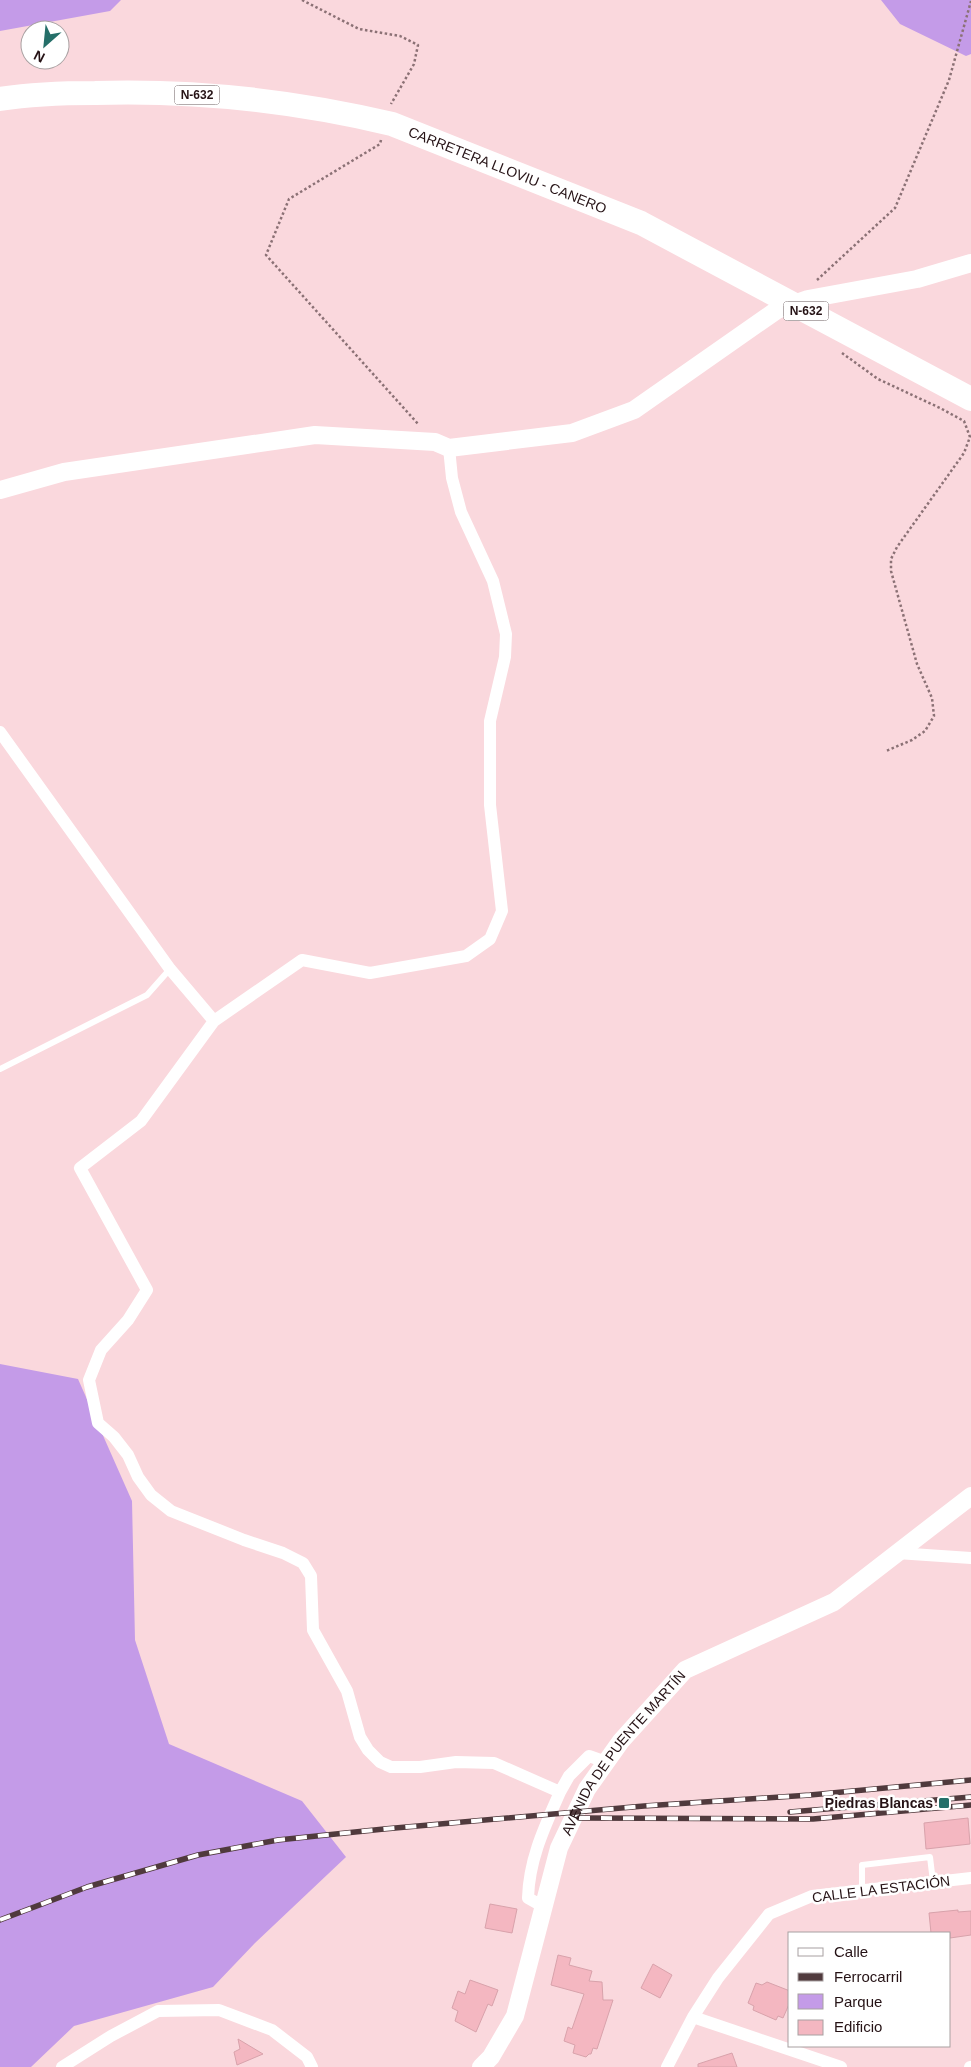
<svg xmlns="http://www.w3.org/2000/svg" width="971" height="2067" font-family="Arial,sans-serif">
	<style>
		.green { fill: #c49be8 }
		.building { fill: #f4b7c1; stroke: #d8a2ab }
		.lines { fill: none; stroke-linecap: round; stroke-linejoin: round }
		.path { stroke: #8b7175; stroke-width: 2.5; stroke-dasharray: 2.5 2.5; stroke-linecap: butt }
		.lane { stroke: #fff; stroke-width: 6 }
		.street { stroke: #fff; stroke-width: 12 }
		.secondary { stroke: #fff; stroke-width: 18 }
		.highway { stroke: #fff; stroke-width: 24 }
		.rail-casing { stroke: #503a3d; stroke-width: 5.5 }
		.rail { stroke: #fff; stroke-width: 4; stroke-dasharray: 11; stroke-linecap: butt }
		.poi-dot { fill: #256f69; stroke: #fff; stroke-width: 2 }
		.labels { text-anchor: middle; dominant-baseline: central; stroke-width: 5; stroke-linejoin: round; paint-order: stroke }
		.shield { fill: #fff; stroke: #66595b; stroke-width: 1 }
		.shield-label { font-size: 12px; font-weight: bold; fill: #251215 }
		.street-label { font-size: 14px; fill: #251215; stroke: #fff }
		.poi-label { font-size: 14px; font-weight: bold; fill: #251215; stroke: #fff; text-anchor: end }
	</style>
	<rect width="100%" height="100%" fill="#fad8dd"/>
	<path class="green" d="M0,0h121l-11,11 -110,20z
		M881,0h90v54l-5,2 -66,-32z
		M0,1364l78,15 54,122 3,139 34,104 133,57 44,56 -91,86 -42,44 -139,39 -43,41h-31z"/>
	<path class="building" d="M968,1818l2,26 -44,5 -2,-26z
		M490,1904l27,5 -5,24 -27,-5z
		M958,1910v2l13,-1v24l-21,3v-5h-19l-2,-20z
		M558,1955l13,3 -2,7 23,6 -3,10 13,1 1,18h10l-16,49 -4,-1 -2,6h-2l-3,3 -13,-4 2,-8 -11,-4 4,-14 4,2 12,-35 -33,-9z
		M653,1964l19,11 -12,23 -19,-10z
		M470,1980l28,10 -6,16 -4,-2 -12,28 -21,-11 3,-10 -6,-3 6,-17 7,3z
		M767,1982l23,9v11l-7,16 -5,-2 -2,4 -23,-10 1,-4 -6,-3 8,-20 6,2z
		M238,2039l25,15 -26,11 -3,-13 6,-3z
		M732,2053l5,14h-39v-3z"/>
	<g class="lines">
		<path class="path" d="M302,0l57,29 41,7 18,9 -4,19 -23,40
			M381,140l-1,4 -91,55 -23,56 153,170
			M817,280l78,-72 54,-128 22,-79
			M842,353l36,26 62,29 24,13 6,16 -6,16 -67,94 -6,12v12l26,93 15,34 2,18 -9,15 -13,9 -26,11"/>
		<path class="lane" d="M0,1069l147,-74 23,-26
			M862,1890v-25l68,-8 3,25"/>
		<path class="street" d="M449,448l3,30 9,34 32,69 13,53 -1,23 -15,64v84l12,106 -12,28 -24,17 -96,17 -68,-13 -88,61 -73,100 -61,47 67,122 -19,30 -27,30 -12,30 9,43 16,14 14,18 10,22 13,18 20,16 73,29 39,13 20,10 8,13 2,54 34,61 13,46 8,13 12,12 11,5h29l36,-5 38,1 66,29 9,-16 20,-20 17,6
			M0,732l170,237 44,52
			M897,1553l74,5
			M544,1907l-16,-9c1,-39 17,-72 32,-106
			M693,2017l148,50
			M62,2067l49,-31 47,-25 61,-1 53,20 35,27 5,10
			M667,2067l26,-50 25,-39 51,-64 43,-18 159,-18
			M970,2067h1"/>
		<g class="secondary">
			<path d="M0,490l64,-18 251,-37 120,7 14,6 123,-15 62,-23 143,-100 31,-11 109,-20 54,-16"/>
			<path id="s1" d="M481,2067l10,-10 24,-41 44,-168 28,-59 34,-48 64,-71 149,-68 137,-106"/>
		</g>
		<path class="highway" id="s2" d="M0,99c32,-5 63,-6 95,-6 99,-3 200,8 297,31l249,99 330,176"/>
		<g class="rail-casing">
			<path id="rail" d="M790,1812l181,-15
				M579,1818l234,1 158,-14
				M0,1920l87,-33 111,-32 80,-15 106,-11 260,-23 166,-11 161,-15"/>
		</g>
		<use href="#rail" class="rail"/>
	</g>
	<rect class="poi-dot" x="938" y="1797" width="12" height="12" rx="2.5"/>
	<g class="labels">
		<g class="shield">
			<rect x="174.5" y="85.5" width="45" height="19" rx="4"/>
			<rect x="783.5" y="301.5" width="45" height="19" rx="4"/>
		</g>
		<g class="shield-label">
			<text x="197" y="95">N-632</text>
			<text x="806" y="311">N-632</text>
		</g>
		<g class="street-label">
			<text stroke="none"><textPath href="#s2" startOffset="519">CARRETERA LLOVIU - CANERO</textPath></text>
			<text stroke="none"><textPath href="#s1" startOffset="351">AVENIDA DE PUENTE MARTÍN</textPath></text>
			<text transform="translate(881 1889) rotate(-7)">CALLE LA ESTACIÓN</text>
		</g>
		<g class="poi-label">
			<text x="933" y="1803">Piedras Blancas</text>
		</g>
	</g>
	<rect x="788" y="1932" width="162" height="115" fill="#ffffff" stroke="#a8a0a1"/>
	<rect x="798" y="1948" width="25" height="8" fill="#ffffff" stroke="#a8a0a1"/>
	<text x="834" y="1957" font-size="15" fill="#251215">Calle</text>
	<rect x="798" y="1973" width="25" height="8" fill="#503a3d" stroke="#a8a0a1"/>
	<text x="834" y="1982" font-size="15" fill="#251215">Ferrocarril</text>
	<rect x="798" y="1994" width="25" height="15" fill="#c49be8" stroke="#a8a0a1"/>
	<text x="834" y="2007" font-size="15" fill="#251215">Parque</text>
	<rect x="798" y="2020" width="25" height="15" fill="#f4b7c1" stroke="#a8a0a1"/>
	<text x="834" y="2032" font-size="15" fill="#251215">Edificio</text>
	<g transform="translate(45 45) rotate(207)"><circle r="24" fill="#ffffff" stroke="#a8a0a1"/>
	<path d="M0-4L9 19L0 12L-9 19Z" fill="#256f69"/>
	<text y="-8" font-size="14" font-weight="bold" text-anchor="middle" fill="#251215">N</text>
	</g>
</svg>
